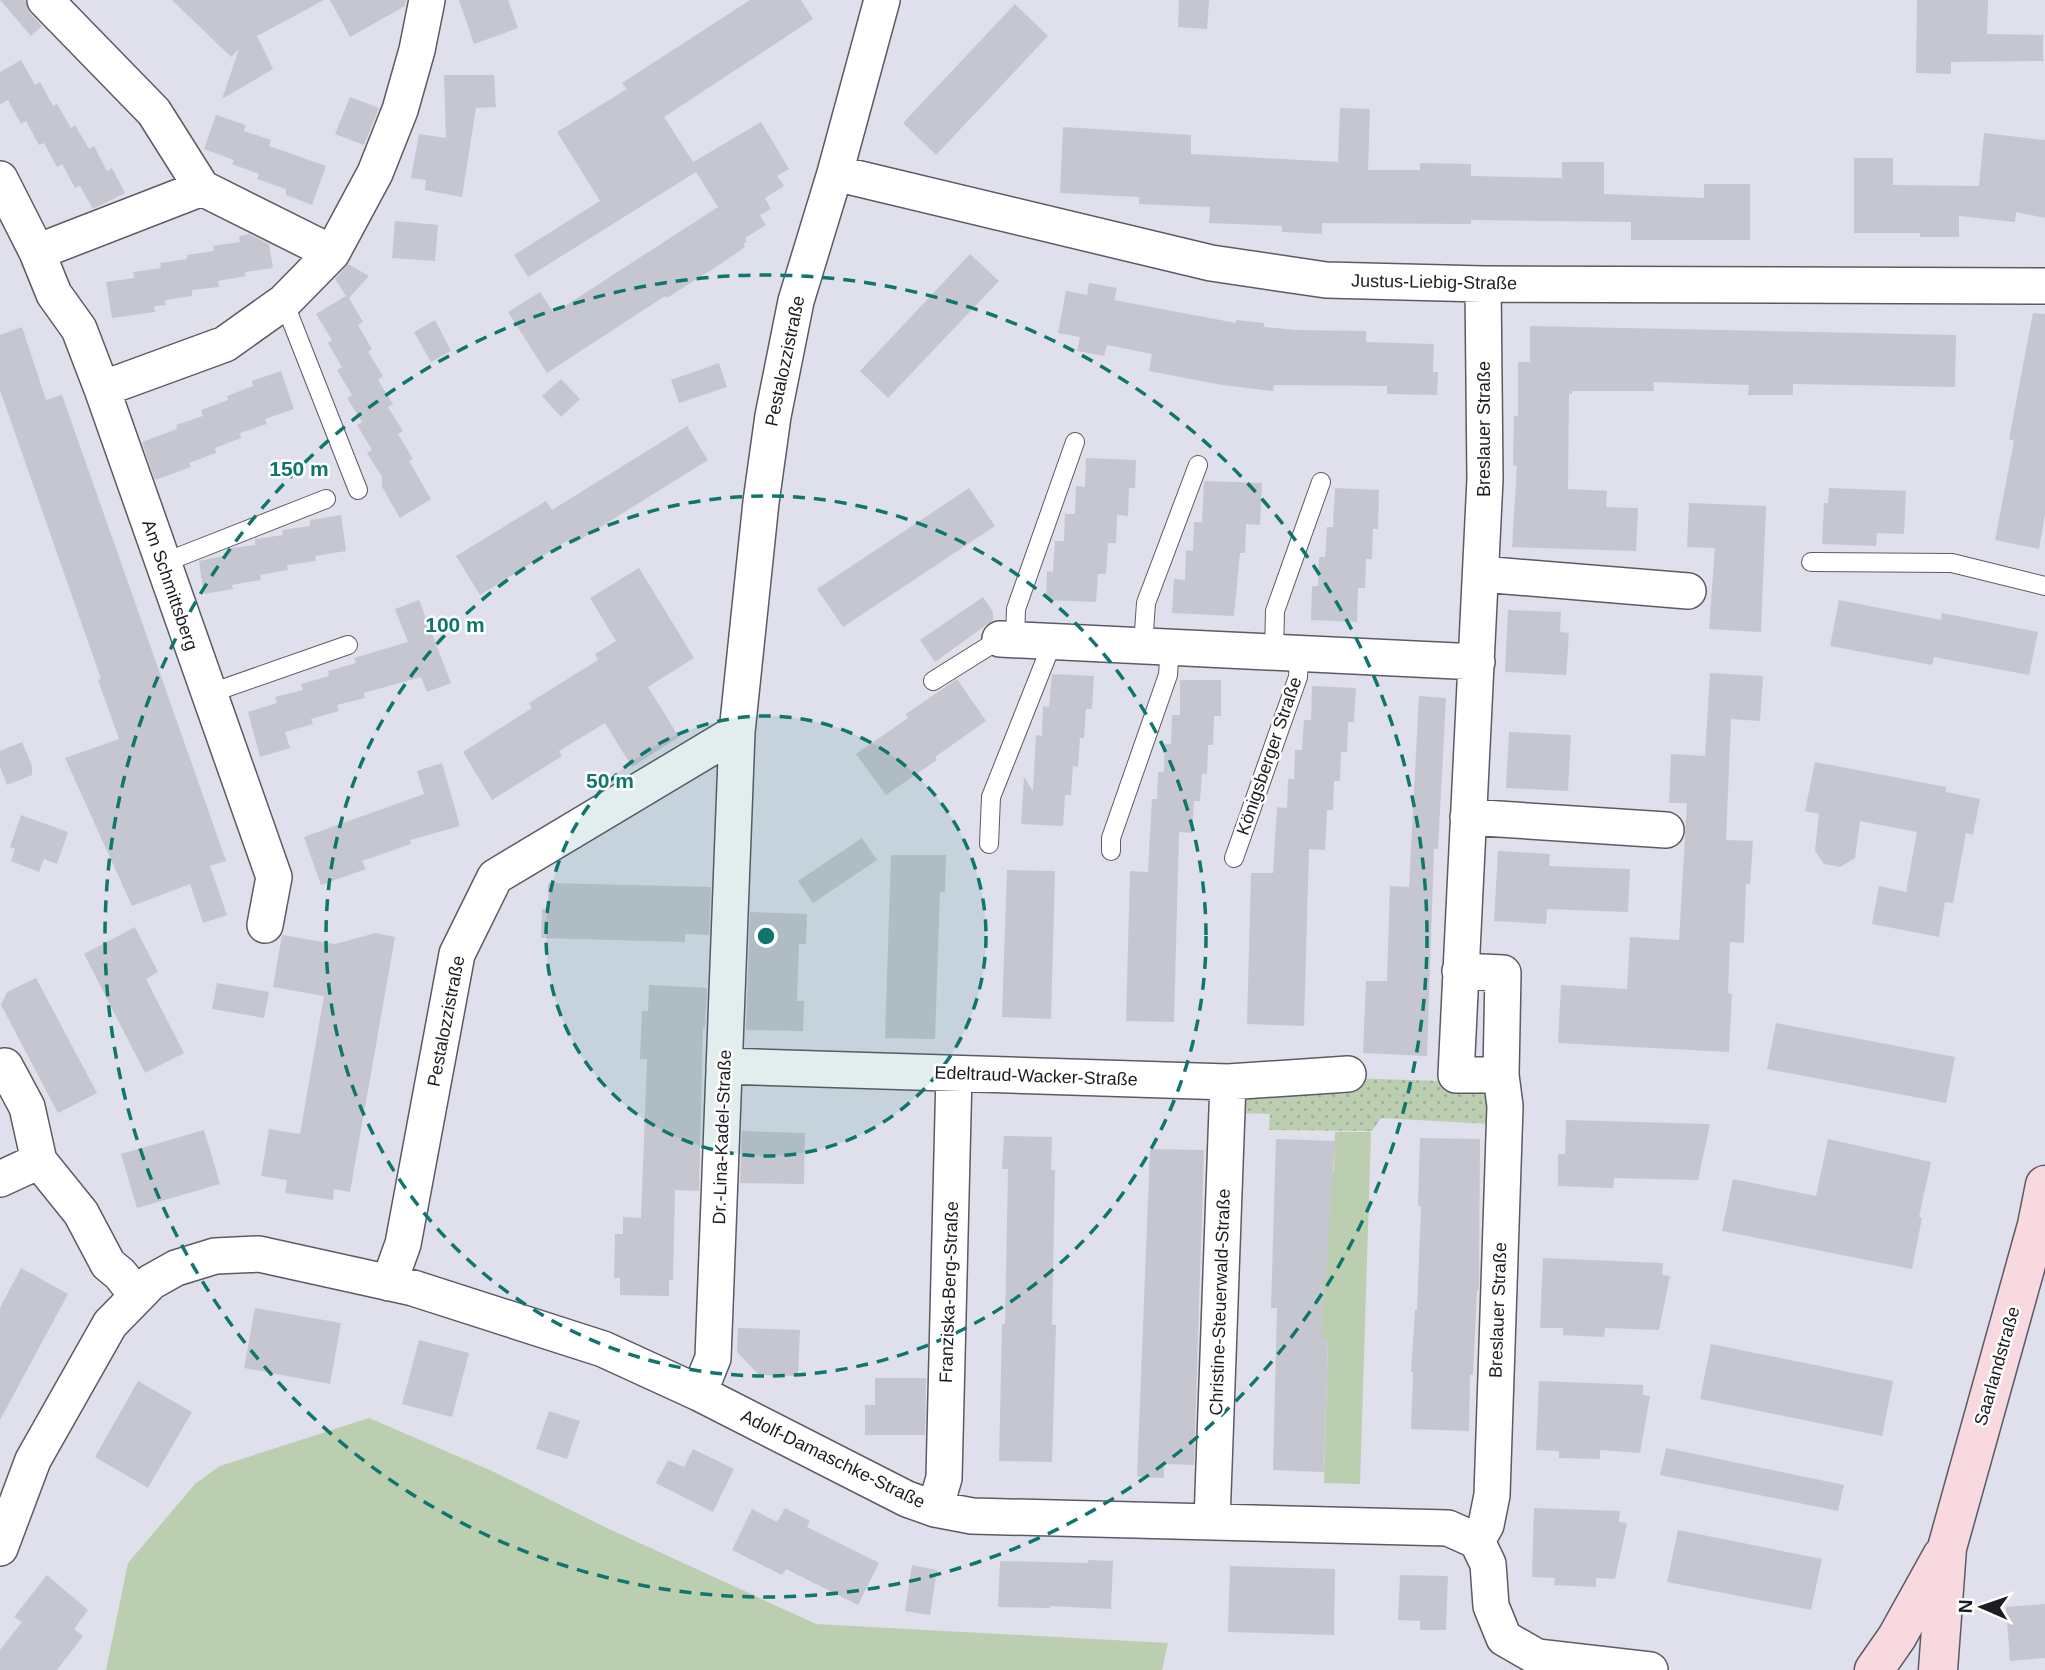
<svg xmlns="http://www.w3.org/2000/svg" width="2045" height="1670" font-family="Helvetica,sans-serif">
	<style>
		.green { fill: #bbceaf }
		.park { fill: url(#park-dots) }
		.building { fill: #c6c6d1 }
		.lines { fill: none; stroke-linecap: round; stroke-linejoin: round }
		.lane-casing { stroke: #5a5b64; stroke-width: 20 }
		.street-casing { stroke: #5a5b64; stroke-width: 38 }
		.secondary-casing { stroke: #5a5b64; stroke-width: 41 }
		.lane { stroke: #fff; stroke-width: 18 }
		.street { stroke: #fff; stroke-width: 35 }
		.secondary { stroke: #f8d9df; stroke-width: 38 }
		.ring { fill: none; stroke: #0f766e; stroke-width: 3.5; stroke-dasharray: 12 9 }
		.labels { text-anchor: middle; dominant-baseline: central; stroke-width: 5; stroke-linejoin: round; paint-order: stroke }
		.street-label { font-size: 18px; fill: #1d1d21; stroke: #fff }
		.centre { fill: #0f766e; stroke: #fff; stroke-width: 3.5 }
		.ring-label { font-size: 21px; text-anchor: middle; font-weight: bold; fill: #0f766e; stroke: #fff; stroke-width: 5; stroke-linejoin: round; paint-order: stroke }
	</style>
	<defs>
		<pattern id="park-dots" width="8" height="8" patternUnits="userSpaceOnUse" patternTransform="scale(1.75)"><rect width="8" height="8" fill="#bbceaf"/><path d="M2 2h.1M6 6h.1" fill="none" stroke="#a0b096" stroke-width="1.8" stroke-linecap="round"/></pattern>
	</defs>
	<rect width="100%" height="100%" fill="#e0e0ec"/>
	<path class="green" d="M1335,1132h36l-11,352 -36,-1 4,-143 -7,-1 2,-60h3l5,-108h3z
		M369,1418l123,53 115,57 209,96 352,19 -6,27h-1056l22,-107 67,-79 25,-18z"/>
	<path class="park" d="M1347,1078l126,4 17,14 -1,28 -108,-6 -9,13 -103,-1 1,-16 -28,-1 4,-14 11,-7 89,2z"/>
	<path class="building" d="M0,0h25l5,13 12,13 -11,10z
		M172,0h152l-67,36 16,33 -51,30 17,-50 -8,8z
		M330,0h76l-1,6 -55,31z
		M459,0h49l10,28 -44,16z
		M750,0h51l12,19 -149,98 29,45 68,-40 28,47 -12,7 7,10 -19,12 6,11 -11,6 6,10 -21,13 2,4 -4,2 2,3 -20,14 -58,37 -2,-2 -118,77 -39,-61 32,-20 14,21 164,-106 -22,-35 -168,105 -14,-22 86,-54 -43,-69 70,-43 -5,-6z
		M1179,0h30l-2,29 -29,-2z
		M1917,0h71l-1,34 56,1v26l-92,1v12l-35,-1z
		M1015,4l33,32 -112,119 -33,-32z
		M21,60l14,25 5,-3 13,24 4,-2 14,24 4,-3 14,24 5,-3 13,25 5,-3 13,25 -32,16 -13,-23 -5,2 -13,-24 -5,3 -13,-24 -5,2 -13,-24 -5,3 -13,-24 -8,4v-32z
		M444,75h50l2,32 -20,1 -14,89 -37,-7 1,-10 -15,-2 8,-44 27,4z
		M350,97l29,11 -15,37 -29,-11z
		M1340,108l30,1 -2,61h52v-7l51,1v12l91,2v-16h42v32l100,4v-14h46v56h-119v-18l-160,-2v4l-149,-1v11l-40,-2v-6l-73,-3 1,-16 -71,-3v-7l-79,-4 3,-66 128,8v19l147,8z
		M216,115l30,10 -2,6 27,9 -2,6 57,20 -14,39 -26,-10v-6l-29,-10 2,-5 -27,-10 2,-4 -30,-11z
		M1984,133l61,7v78l-29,-6 -1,10 -56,-6v21h-39v-4h-66v-75h39v27l86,1z
		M395,221l43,4 -3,36 -43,-3z
		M249,234l20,10 4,24 -28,4 1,4 -28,5 1,6 -27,3v6l-27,4 1,5 -12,1 1,6 -43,6 -6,-36 28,-4 -1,-6 28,-4 -1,-5 27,-4v-4l27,-4 -1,-5 27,-4 -1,-6z
		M970,254l29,27 -111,117 -28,-27z
		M348,264l21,12 -20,22 14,24 -5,3 14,24 -4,3 15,24 -5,4 15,24 -5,3 15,24 -5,3 15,25 -4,2 22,38 -31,19 -18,-31v-10l-15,-24 5,-3 -15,-25 5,-3 -15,-24 5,-3 -15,-25 5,-3 -14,-24 4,-3 -16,-26 30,-18 -11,-17z
		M1089,283l28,5 -3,12 122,23v-3l28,3v4l33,3 69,1v11l68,2 -1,28h5l-1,23 -50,-1v-8l-113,-1 -1,6 -51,-6 -73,-14 3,-17 -45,-9 -3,11 -27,-5 3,-14 -22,-4 8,-42 21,4z
		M2033,313l12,1v201l-6,34 -44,-9 19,-99 -5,-2z
		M435,320l16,31 -20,11 -17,-30z
		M1530,326l426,9 -1,52 -162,-3v11h-45l1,-10 -96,-3 1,9h-82v3h-3l-1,95 39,2 -1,16 32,1 -2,43 -124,-4 5,-81 -4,-1 1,-49h4v-54h12z
		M22,327l24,73 16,-5 164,466 -16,5 17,49 -24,8 -13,-39 -58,22 -67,-148 54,-19 -21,-59 3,-1 -101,-289v-55z
		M719,363l8,24 -48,16 -8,-23z
		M281,371l13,38 -29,10 2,5 -27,9 1,5 -26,10 1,5 -27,10 2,4 -36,13 -13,-38 35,-13 -1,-4 27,-9 -2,-6 27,-10 -1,-4 26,-10 -1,-5z
		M561,379l19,20 -19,18 -19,-21z
		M687,426l21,34 -135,84 -3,-5 -90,56 -24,-39 90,-55 6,9z
		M1086,458l50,2 -1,28h-6l-1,28 -11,-1 -1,28h-8l-2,31h-8l-2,28 -50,-2 1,-29 6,1 2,-31h9l1,-27h10l1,-28 9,1z
		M1204,481l58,2 -2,42 -14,-1 -1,29h-5l-6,63 -62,-3 2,-34 11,1 1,-30 7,1 1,-29h8z
		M969,488l26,38 -152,101 -26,-38z
		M1335,488l44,2 -1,39h-5l-1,30h-6l-1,29h-7l-1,34 -46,-2 1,-34h6l1,-29h6l2,-30h6z
		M1829,488l77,3 -2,43 -27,-1 -1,13 -54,-2 2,-41h4z
		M1689,503l77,3 -5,126 -52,-3 6,-81 -28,-1z
		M341,515l5,36 -31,5 1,5 -29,4 1,5 -28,5 1,5 -29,5 1,4 -29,5 -5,-33 29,-6 -1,-5 5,-2 23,-3v-6l28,-4 -1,-5 28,-4v-6z
		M639,568l55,90 -46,29 31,50 -47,30 -27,-44 -46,28 3,5 -70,44 -29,-48 69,-44 -3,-5 69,-43 -3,-6 21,-13 -26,-43z
		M983,597l10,15v8l-58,42 -15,-22z
		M419,600l32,83 -24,9 -6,-15 -57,16 1,5 -28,7 2,6 -28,8 2,5 -28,8 5,16 -30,9 -12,-45 29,-9 -2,-6 28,-7 -2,-6 28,-8 -1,-5 28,-8 -2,-5 54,-16 -13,-33z
		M1839,600l102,20 1,-7 96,19 -9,43 -95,-18 -2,8 -102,-19z
		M1508,610l53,2 -1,20 9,1 -3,42 -61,-3z
		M1710,673l53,3 -3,45 -29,-2 -5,121 27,1 -3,43h-4l-2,59 -14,-1 -2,51 4,1 -3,58 -171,-9 3,-58 66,4 3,-52 49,3 8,-137h-18l2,-49 34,2z
		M1052,674l42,2 -2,33h-6l-2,29h-4l-2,29 -5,-1 -2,29h-6l-2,31 -42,-2 3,-47 9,14 3,-56 6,1 1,-30 6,1z
		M957,679l29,42 -51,36 2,3 -51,35 -30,-41 52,-36 -2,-4z
		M1180,680h41v36h-7l-1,29h-5l-1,29h-5l-2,27h-6l-2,32 -13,-1 -5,190 -48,-1 4,-150 18,1 4,-73h5l1,-27h6l1,-28h6l1,-29h8z
		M1312,686l44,2 -2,34h-6l-1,30h-6l-1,29h-6l-1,29h-6l-2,40 -16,-1 -5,177 -57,-2 4,-151h22l4,-66 10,1 1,-29h6l1,-29h7l2,-30h7z
		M1419,696l27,2 -8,151h-4l-7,207 -64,-3 3,-72h21l3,-95 19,1z
		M1509,732l62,3 -3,56 -62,-3z
		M22,742l10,24v9l-25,10 -7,-18v-16z
		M1815,762l131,25v5l34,7 -7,36 -7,-2 -13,70 -8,-1 -6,35 -67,-13 7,-38 27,6 11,-60 -57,-11 -5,37 -15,9 -16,-3 -9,-13 4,-37 -14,-3z
		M442,763l18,63 -50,14 1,4 -49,17 4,8 -45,16 -17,-48 120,-43 -7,-23z
		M21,815l47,17 -11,32 -13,-5 -5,13 -28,-11 4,-12 -5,-2z
		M862,838l15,22 -64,43 -15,-22z
		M1498,851l52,3 -1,12 81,3 -2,43 -81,-3 -1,15 -52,-3z
		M891,855h55l-1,37h-5l-5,147 -50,-1z
		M1007,870l48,1 -4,148 -49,-2z
		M548,883l163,4 -2,48 -24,-1v8l-144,-4 1,-29h6z
		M750,912l57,2 -1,30h-7l-1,28 -1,29h7l-1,30 -57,-1z
		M135,927l23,45 -12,7 38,74 -39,20 -61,-119z
		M376,933l19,4 -45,255 -16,-3 -1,11 -48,-7 2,-13 -26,-4 8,-47 31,5 24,-138 -51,-9 9,-52 53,9z
		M36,978l61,115 -39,20 -57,-108 6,-13z
		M217,983l52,9 -5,26 -52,-9z
		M649,985l58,3 -2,40h-2l-4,163 -24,-1 -2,90h-4v16l-49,-1v-17h-6l1,-44h8v-17l18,1 6,-159h-7l2,-48h6z
		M1776,1023l179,34 -9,46 -179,-34z
		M1566,1120l144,4 -12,56 -84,-2 -1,10 -55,-2v-32h7z
		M204,1130l16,54 -83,24 -16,-54z
		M742,1131l63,2 -1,51 -64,-1z
		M1004,1136l48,1 -1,33h4l-3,155h4l-4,137 -53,-1 3,-137h3l3,-155h-6z
		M1420,1138l60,1 -1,151h-2l-4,85h-3l-1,56 -58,-2 2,-57h-2l4,-62h2l4,-104h-3z
		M1276,1139l59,2 -9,138h-3l-1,60 6,1 -4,132 -51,-2 4,-162h-6z
		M1828,1139l103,23 -12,55 3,1 -10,51 -190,-38 11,-52 83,17z
		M1150,1149l54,1 -10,315 -30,-1v14l-27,-1z
		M1543,1258l120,5 -1,12 8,1 -11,54 -54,-2 -1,9 -41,-2v-7h-23z
		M21,1268l47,26 -68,126v-112z
		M255,1308l86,15 -11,61 -86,-16z
		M738,1328l62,2 -2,46 -39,-1 -22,-23z
		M419,1340l50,13 -17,64 -50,-13z
		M1711,1344l182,37 -11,55 -182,-37z
		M875,1378h51l-1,57h-60v-30h10z
		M138,1381l54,31 -44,76 -53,-31z
		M1539,1381l104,4v10l7,1 -10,57 -40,-3v9l-41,-1v-7l-23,-1z
		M549,1411l31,10 -13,38 -31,-10z
		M1666,1448l178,37 -6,26 -178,-36z
		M693,1449l41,20 -21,43 -57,-29 12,-23 16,7z
		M785,1508l25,13 -3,6 72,36 -21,42 -72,-36 -4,6 -50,-25 20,-41 25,13z
		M1534,1508l86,3 -1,11 8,1 -12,56 -19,-1v9l-42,-2 1,-7 -23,-1z
		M1678,1530l144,29 -11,51 -144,-28z
		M1088,1560l25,1 -2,48 -61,-3v2l-52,-1 2,-46 88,2z
		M912,1565l25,5 -7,45 -25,-4z
		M1230,1566l105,3 -1,66 -106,-3z
		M47,1575l41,35 -14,19 9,7 -26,34h-57v-20l22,-28 -8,-5z
		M1400,1575l48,1 -2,54h-26v-9l-22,-1z
		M2045,1604v54l-35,3 -4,-54z"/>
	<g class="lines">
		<g class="lane-casing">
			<path id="lane" d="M284,302l74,188
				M1811,562l141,1 93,23
				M163,563l163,-64
				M1015,639l1,-30 59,-167
				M1143,646l3,-43 52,-138
				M1274,652l1,-41 46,-129
				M933,681l67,-42
				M208,694l140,-49
				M989,844l2,-47 56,-141 1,-15
				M1111,851v-13l57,-163 2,-28
				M1234,858l64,-181 1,-24"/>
		</g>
		<g class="street-casing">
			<path id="street" d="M45,0l109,112 48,76 130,65
				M835,173l376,90 115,17 157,4 562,2
				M0,179l37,73 17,42 25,35 23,60 172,488 -9,48
				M37,252l165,-64
				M1483,284l2,195 -29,596h45
				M102,389l123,-45 59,-42 48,-49 43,-80 25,-63 17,-60 10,-50
				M1481,574l207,17
				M1000,639l477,23
				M1468,817l198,13
				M1460,971l43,2 -2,102 4,31 -13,389 -6,30 -9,16
				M5,1066l22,41 12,54 42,52 27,51 12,10 16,20
				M724,1066l504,16 120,-8
				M0,1179l39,-18
				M389,1283l14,-39 54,-290 38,-77 242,-145
				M699,1393l14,-35 24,-626 24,-230 12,-86 23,-115 39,-128 47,-173
				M935,1509l9,-31 10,-404
				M1212,1521l16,-439
				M0,1548l33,-88 77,-136 41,-42 25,-14 39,-12 44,-2 154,34 190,61 96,44 208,106 28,10 37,7 476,12 29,13 11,23 3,42 13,32 33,19 113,13"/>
		</g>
		<g class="secondary-casing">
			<path id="secondary" d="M1874,1670l23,-33 45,-81
				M1938,1670l9,-122 90,-323 8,-40"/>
		</g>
		<use href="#lane" class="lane"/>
		<use href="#street" class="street"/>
		<use href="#secondary" class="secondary"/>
	</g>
	<circle cx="766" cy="936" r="220" fill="#0f766e" fill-opacity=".12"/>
	<g class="ring">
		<circle cx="766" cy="936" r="220"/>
		<circle cx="766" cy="936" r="440"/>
		<circle cx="766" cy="936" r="661"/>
	</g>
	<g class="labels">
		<g class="street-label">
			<text transform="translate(1434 282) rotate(1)">Justus-Liebig-Straße</text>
			<text transform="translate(785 361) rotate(-78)">Pestalozzistraße</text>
			<text transform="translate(1484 429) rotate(-90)">Breslauer Straße</text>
			<text transform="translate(170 585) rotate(71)">Am Schmittsberg</text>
			<text transform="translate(1269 756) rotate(-71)">Königsberger Straße</text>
			<text transform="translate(446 1021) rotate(-79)">Pestalozzistraße</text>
			<text transform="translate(1036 1076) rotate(2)">Edeltraud-Wacker-Straße</text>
			<text transform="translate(722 1137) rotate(-88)">Dr.-Lina-Kadel-Straße</text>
			<text transform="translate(949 1292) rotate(-88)">Franziska-Berg-Straße</text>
			<text transform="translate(1220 1302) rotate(-88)">Christine-Steuerwald-Straße</text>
			<text transform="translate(1498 1310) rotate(-88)">Breslauer Straße</text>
			<text transform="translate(1997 1366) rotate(-74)">Saarlandstraße</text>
			<text transform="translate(833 1459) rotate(26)">Adolf-Damaschke-Straße</text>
		</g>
	</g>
	<circle cx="766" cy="936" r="10" class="centre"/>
	<g class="ring-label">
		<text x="299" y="476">150 m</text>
		<text x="455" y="632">100 m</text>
		<text x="610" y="788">50 m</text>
	</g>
	<g transform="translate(1982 1607) rotate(272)" stroke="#ffffff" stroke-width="5" paint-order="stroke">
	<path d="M0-5L12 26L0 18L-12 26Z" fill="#1d1d21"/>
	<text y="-10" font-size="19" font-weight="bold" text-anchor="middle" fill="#1d1d21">N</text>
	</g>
</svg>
